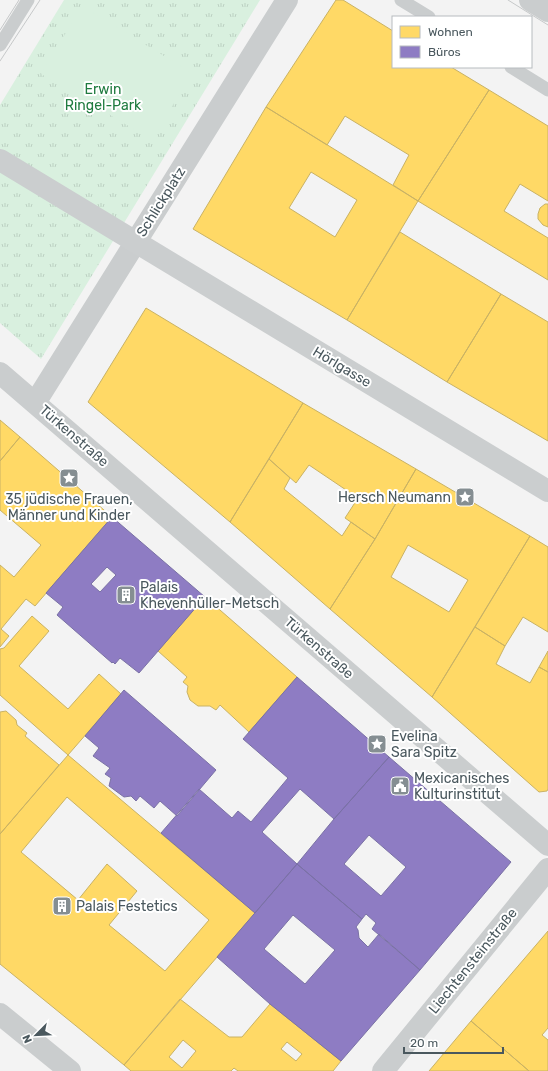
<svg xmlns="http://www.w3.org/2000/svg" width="548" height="1071" font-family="Rubik,sans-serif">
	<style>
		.grass { fill: url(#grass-tufts) }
		.pitch { fill: #d9f0df }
		.homes { fill: #ffd966; stroke: #c9b264; fill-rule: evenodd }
		.offices { fill: #8e7cc3; stroke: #7a71a5; fill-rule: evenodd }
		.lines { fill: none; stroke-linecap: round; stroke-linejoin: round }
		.service { stroke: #cacdce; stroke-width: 13 }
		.minor { stroke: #cacdce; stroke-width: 22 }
		.tertiary { stroke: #cacdce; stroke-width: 22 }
		.secondary { stroke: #cbcecf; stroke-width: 22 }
		.tram { stroke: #c6c8c9; stroke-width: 1 }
		.labels { text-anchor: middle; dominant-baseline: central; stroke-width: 4; stroke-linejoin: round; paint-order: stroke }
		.park-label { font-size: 14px; fill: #1f7b3f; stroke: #fff }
		.street-label { font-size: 14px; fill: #4a585e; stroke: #fff }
		.poi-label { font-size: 14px; fill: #4a585e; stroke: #fff; text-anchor: start }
	</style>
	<defs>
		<pattern id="grass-tufts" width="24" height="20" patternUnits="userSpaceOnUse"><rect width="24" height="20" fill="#d9f0df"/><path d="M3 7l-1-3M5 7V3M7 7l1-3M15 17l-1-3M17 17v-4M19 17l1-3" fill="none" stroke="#bcd0c2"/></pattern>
	</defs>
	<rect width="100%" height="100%" fill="#f3f3f3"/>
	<path class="grass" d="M64,0h196l-219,359 -41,-36v-218z"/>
	<path class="pitch" d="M82,6l110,67 -40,67 -111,-66z"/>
	<path class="homes" d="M336,0h7l50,31v36h58l38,23 -71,111 -25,-16 16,-30 -64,-39 -18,29 -61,-38z
		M489,90l59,36v75l-28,-17 -16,27 44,27v42l-130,-79z
		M266,107l152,94 -71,119 -154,-91zM311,172l46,28 -22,37 -46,-29z
		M545,204h3v23l-5,-2 -5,-6v-5l2,-6z
		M400,232l101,62 -54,88 -100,-62z
		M501,294l47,28v119l-101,-59z
		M146,308l157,95 -73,119 -142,-120z
		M303,403l113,66 -41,70 -30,-21 13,-20 -49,-33 -13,18 -27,-24z
		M0,420l20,17 -20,24z
		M20,437l92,80 -77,89 -9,-7 -25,30 8,7 -9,11v-82l14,12 27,-32 -41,-35v-49z
		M269,459l21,19 -6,11 58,47 9,-14 24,17 -45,70 -100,-87z
		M416,469l114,67 -98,161 -102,-88 45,-70zM408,545l60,35 -19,32 -58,-35z
		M530,536l18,11v85l-25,-15 -18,29 -30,-19z
		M205,597l92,80 -48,55 -29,-27 -4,5 -6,-4h-12l-8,-6 -3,-8 1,-6 -5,-4 4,-5 -29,-26z
		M32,616l17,15 -30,35 49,43 31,-35 22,20 -53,61 -68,-60v-46l4,-1z
		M475,627l30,19 -9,18 34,19 9,-16 9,5v117l-1,2 -8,1 -107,-95z
		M548,651v21l-9,-5z
		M6,711l10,9 1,5 10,8 -2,3 34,29 -59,69v-122z
		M68,755l187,158 -131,152 -124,-101v-130zM67,797l142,123 -44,51 -56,-46 28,-34 -30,-27 -29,36 -57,-48z
		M548,931v97l-6,7 6,5v31h-19l-58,-50z
		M180,999l49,38h13l28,-33 71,57 -8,10h-95l-4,-3 -3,3h-100l-7,-6zM183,1040l13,11 -14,17 -13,-11zM287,1042l15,12 -6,7 -15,-12z
		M471,1021l58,50h-100z"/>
	<path class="offices" d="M112,517l93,80 -66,76 -19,-15 -5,6 -2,-2 -1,1 -55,-48 6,-8 -17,-14zM107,567l9,8 -16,17 -9,-8z
		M297,677l92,80 -55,62 -34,-30 -38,43 35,32 -42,49 -94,-80 38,-44 33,29 6,-7 13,11 37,-44 -45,-39z
		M124,690l92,80 -39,46 -17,-15 -6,7 -14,-12 -4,5 -5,-5 -7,1 -15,-11 2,-8 -6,-4 5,-6 -17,-12 6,-8 -14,-12z
		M389,757l122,105 -91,108 -41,-36 -11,13 -9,-9 -1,-8 -2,-3 6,-8 -65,-55 37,-45zM369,835l37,32 -25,29 -37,-32z
		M297,864l65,55 4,-5 10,9 -4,6 48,41 -79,91 -71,-57 -53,-47zM293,915l42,35 -30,34 -41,-35z"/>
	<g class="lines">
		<path class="service" d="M401,0l28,17
			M0,45l28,-45
			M511,67l37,23"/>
		<path class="minor" d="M530,0l18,11
			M0,373l548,472
			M35,403l252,-403
			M0,1014l70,57"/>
		<path class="tertiary" d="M383,1071l165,-202"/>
		<path class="secondary" d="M0,160l548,331"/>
		<path class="tram" d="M508,0l40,25
			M0,30l19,-30
			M0,61l40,-61"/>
	</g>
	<defs>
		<g id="sight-square" transform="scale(1)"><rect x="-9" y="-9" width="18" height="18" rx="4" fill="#858e92" stroke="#fff"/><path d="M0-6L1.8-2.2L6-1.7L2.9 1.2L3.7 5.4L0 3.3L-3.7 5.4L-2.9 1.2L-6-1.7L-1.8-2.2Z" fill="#fff"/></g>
		<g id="building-square" transform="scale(1)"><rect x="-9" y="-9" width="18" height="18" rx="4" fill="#858e92" stroke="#fff"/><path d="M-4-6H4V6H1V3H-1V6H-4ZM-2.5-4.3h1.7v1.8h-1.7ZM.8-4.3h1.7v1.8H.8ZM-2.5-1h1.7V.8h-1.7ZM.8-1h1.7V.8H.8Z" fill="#fff"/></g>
		<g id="civic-square" transform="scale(1)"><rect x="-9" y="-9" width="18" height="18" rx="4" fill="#858e92" stroke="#fff"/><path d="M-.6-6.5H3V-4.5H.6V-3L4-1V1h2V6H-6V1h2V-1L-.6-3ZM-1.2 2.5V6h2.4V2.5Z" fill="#fff"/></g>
	</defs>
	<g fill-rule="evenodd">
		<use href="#sight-square" x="69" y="478"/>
		<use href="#sight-square" x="465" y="497"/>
		<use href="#building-square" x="126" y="595"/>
		<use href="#sight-square" x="377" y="744"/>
		<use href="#civic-square" x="400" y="786"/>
		<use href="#building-square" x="62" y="906"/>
	</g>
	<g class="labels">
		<g class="park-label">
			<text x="103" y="89">Erwin<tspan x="103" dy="16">Ringel-Park</tspan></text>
		</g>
		<g class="street-label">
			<text transform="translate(161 202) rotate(-58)">Schlickplatz</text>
			<text transform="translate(342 367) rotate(31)">Hörlgasse</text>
			<text transform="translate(74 436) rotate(41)">Türkenstraße</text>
			<text transform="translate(319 648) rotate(41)">Türkenstraße</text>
			<text transform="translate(473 961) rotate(-51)">Liechtensteinstraße</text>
		</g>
		<g class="poi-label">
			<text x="451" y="497" text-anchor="end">Hersch Neumann</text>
			<text x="69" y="499" text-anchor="middle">35 jüdische Frauen,<tspan x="69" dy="16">Männer und Kinder</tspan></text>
			<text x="140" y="587">Palais<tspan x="140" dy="16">Khevenhüller-Metsch</tspan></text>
			<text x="391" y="736">Evelina<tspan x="391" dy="16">Sara Spitz</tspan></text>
			<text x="414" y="778">Mexicanisches<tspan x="414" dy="16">Kulturinstitut</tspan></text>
			<text x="76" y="906">Palais Festetics</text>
		</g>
	</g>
	<rect x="392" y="16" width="140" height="52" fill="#ffffff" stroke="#b7bcbf"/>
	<rect x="400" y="26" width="20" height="12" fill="#ffd966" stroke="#b7bcbf"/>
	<text x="428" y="36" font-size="12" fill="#4a585e">Wohnen</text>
	<rect x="400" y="46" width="20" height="12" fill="#8e7cc3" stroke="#b7bcbf"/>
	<text x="428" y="56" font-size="12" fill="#4a585e">Büros</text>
	<g transform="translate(36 1035) rotate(246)" stroke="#ffffff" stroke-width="3" paint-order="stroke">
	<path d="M0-3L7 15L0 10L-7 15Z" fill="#4a585e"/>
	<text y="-6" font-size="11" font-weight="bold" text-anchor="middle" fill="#4a585e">N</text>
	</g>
	<path d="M404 1047v6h99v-6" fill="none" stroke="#4a585e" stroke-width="2"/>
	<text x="410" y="1047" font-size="12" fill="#4a585e" stroke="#ffffff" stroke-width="3" paint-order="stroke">20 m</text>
</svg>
